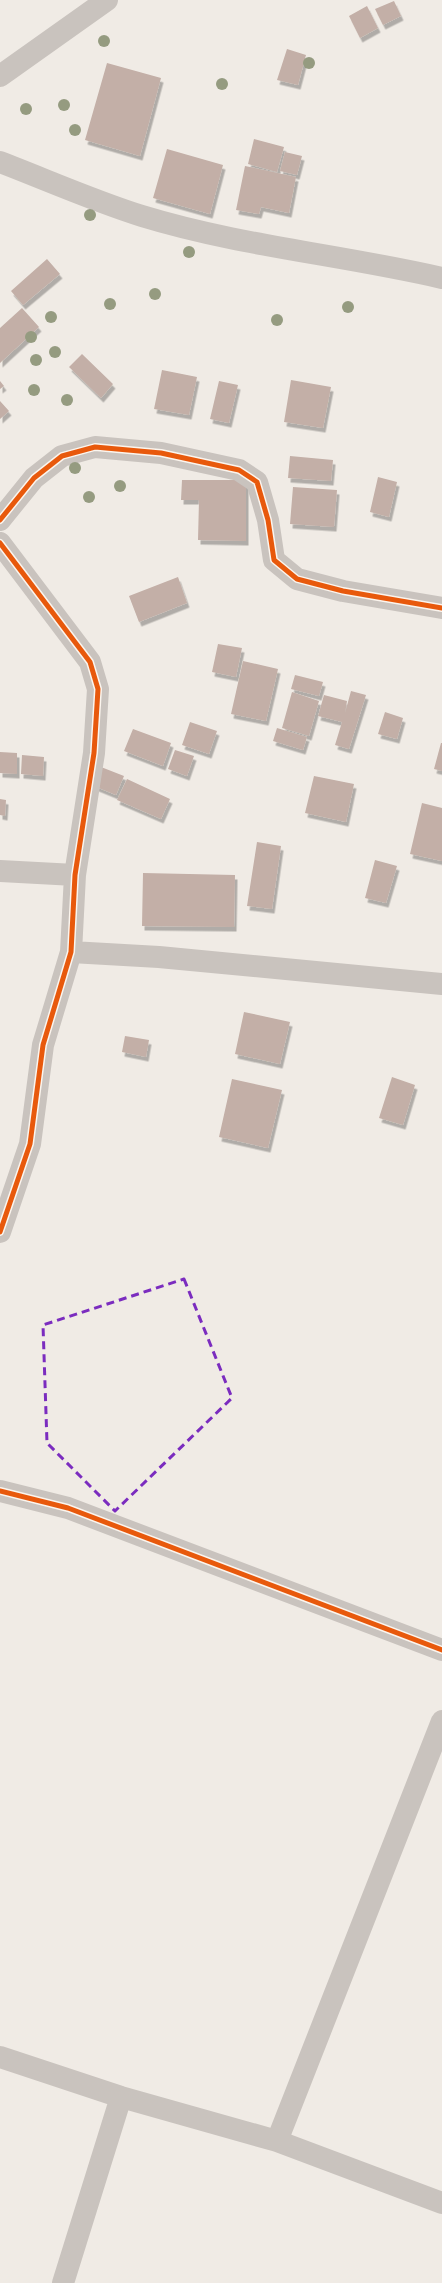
<svg xmlns="http://www.w3.org/2000/svg" width="442" height="2283" font-family="'DejaVu Sans',sans-serif">
	<style>
		.building { fill: #c3afa7; filter: url(#shadow) }
		.lines { fill: none; stroke-linecap: round; stroke-linejoin: round }
		.minor { stroke: #c9c3be; stroke-width: 22 }
		.cycleway-casing { stroke: #fbf5ee; stroke-width: 8 }
		.cycleway { stroke: #e8590c; stroke-width: 5 }
		.tree { fill: #959b80 }
		.marked { fill: none; stroke: #7b2cbf; stroke-width: 3; stroke-dasharray: 8 5; stroke-linejoin: round }
	</style>
	<defs>
		<filter id="shadow"><feDropShadow dx="2.5" dy="4.5" stdDeviation="0" flood-color="#0004"/></filter>
	</defs>
	<rect width="100%" height="100%" fill="#f0ebe5"/>
	<path class="building" d="M394,1l7,15 -18,9 -8,-16z
		M367,6l11,22 -18,10 -11,-22z
		M287,49l19,6 -8,30 -21,-5z
		M107,63l54,15 -21,78 -55,-16z
		M254,139l30,8 -7,25 -29,-8z
		M167,149l56,16 -13,49 -57,-16z
		M285,152l17,4 -5,19 -17,-4z
		M245,166l51,11 -7,36 -28,-6 -2,7 -23,-4z
		M47,259l13,15 -37,31 -12,-14z
		M22,308l17,19 -39,36v-35z
		M82,354l31,30 -12,14 -32,-31z
		M162,370l35,7 -8,38 -35,-6z
		M291,380l40,7 -8,41 -39,-6z
		M0,381l4,5 -4,3z
		M219,381l19,4 -9,38 -19,-4z
		M0,401l9,10 -9,8z
		M290,456l43,4 -2,21 -43,-3z
		M378,477l19,5 -8,35 -19,-5z
		M182,480h64v61l-48,-1 1,-40h-18z
		M293,487l44,3 -3,37 -44,-3z
		M178,577l9,26 -48,19 -10,-26z
		M218,644l24,4 -6,29 -24,-5z
		M243,661l35,8 -12,52 -35,-7z
		M295,675l28,7 -4,14 -28,-7z
		M351,691l15,4 -17,54 -14,-4 7,-23 -24,-6 6,-21 23,6 -2,12z
		M292,692l27,9 -10,35 -27,-8z
		M385,712l18,6 -6,21 -19,-5z
		M190,722l27,9 -8,23 -27,-9z
		M277,728l30,9 -4,13 -30,-9z
		M133,729l38,14 -8,23 -39,-15z
		M441,743h1v28l-8,-2z
		M175,750l19,6 -7,20 -19,-7z
		M0,752l17,1v21l-17,-1z
		M22,755l22,2 -1,19 -22,-2z
		M101,767l23,9 -8,19 -22,-9z
		M314,776l40,8 -8,38 -41,-9z
		M127,779l43,20 -9,20 -44,-19z
		M0,799l6,1 -1,16 -5,-1z
		M422,803l20,5v53l-32,-7z
		M257,842l24,4 -9,63 -25,-3z
		M375,860l22,6 -11,37 -21,-5z
		M143,873l92,2 -1,52 -92,-1z
		M244,1012l46,10 -10,42 -45,-10z
		M125,1036l24,4 -3,17 -24,-5z
		M392,1077l23,8 -12,40 -24,-7z
		M232,1079l50,11 -14,58 -49,-11z"/>
	<g class="lines">
		<path class="minor" d="M0,76l107,-76
			M0,162c47,18 94,39 142,54 98,30 201,39 300,62
			M0,520l34,-42 28,-22 33,-9 66,6 78,17 18,12 11,38 6,40 23,19 46,12 99,17
			M0,543l90,119 8,27 -4,64 -19,122 -4,77 -28,93 -13,99 -30,88
			M0,871l75,4
			M71,952l88,5 283,27
			M0,1491l68,17 374,142
			M0,2057l121,40 156,44 165,62
			M277,2141l165,-420
			M63,2283l58,-186"/>
		<g class="cycleway-casing">
			<path id="cycleway" d="M0,520l34,-42 28,-22 33,-9 66,6 78,17 18,12 11,38 6,40 23,19 46,12 99,17
				M0,543l90,119 8,27 -4,64 -19,122 -4,77 -28,93 -13,99 -30,88
				M0,1491l68,17 374,142"/>
		</g>
		<use href="#cycleway" class="cycleway"/>
	</g>
	<g class="tree">
		<circle cx="104" cy="41" r="6"/>
		<circle cx="309" cy="63" r="6"/>
		<circle cx="222" cy="84" r="6"/>
		<circle cx="64" cy="105" r="6"/>
		<circle cx="26" cy="109" r="6"/>
		<circle cx="75" cy="130" r="6"/>
		<circle cx="90" cy="215" r="6"/>
		<circle cx="189" cy="252" r="6"/>
		<circle cx="155" cy="294" r="6"/>
		<circle cx="110" cy="304" r="6"/>
		<circle cx="348" cy="307" r="6"/>
		<circle cx="51" cy="317" r="6"/>
		<circle cx="277" cy="320" r="6"/>
		<circle cx="31" cy="337" r="6"/>
		<circle cx="55" cy="352" r="6"/>
		<circle cx="36" cy="360" r="6"/>
		<circle cx="34" cy="390" r="6"/>
		<circle cx="67" cy="400" r="6"/>
		<circle cx="75" cy="468" r="6"/>
		<circle cx="120" cy="486" r="6"/>
		<circle cx="89" cy="497" r="6"/>
	</g>
	<path class="marked" d="M184,1279l48,119 -117,113 -68,-68 -4,-118z"/>
</svg>
